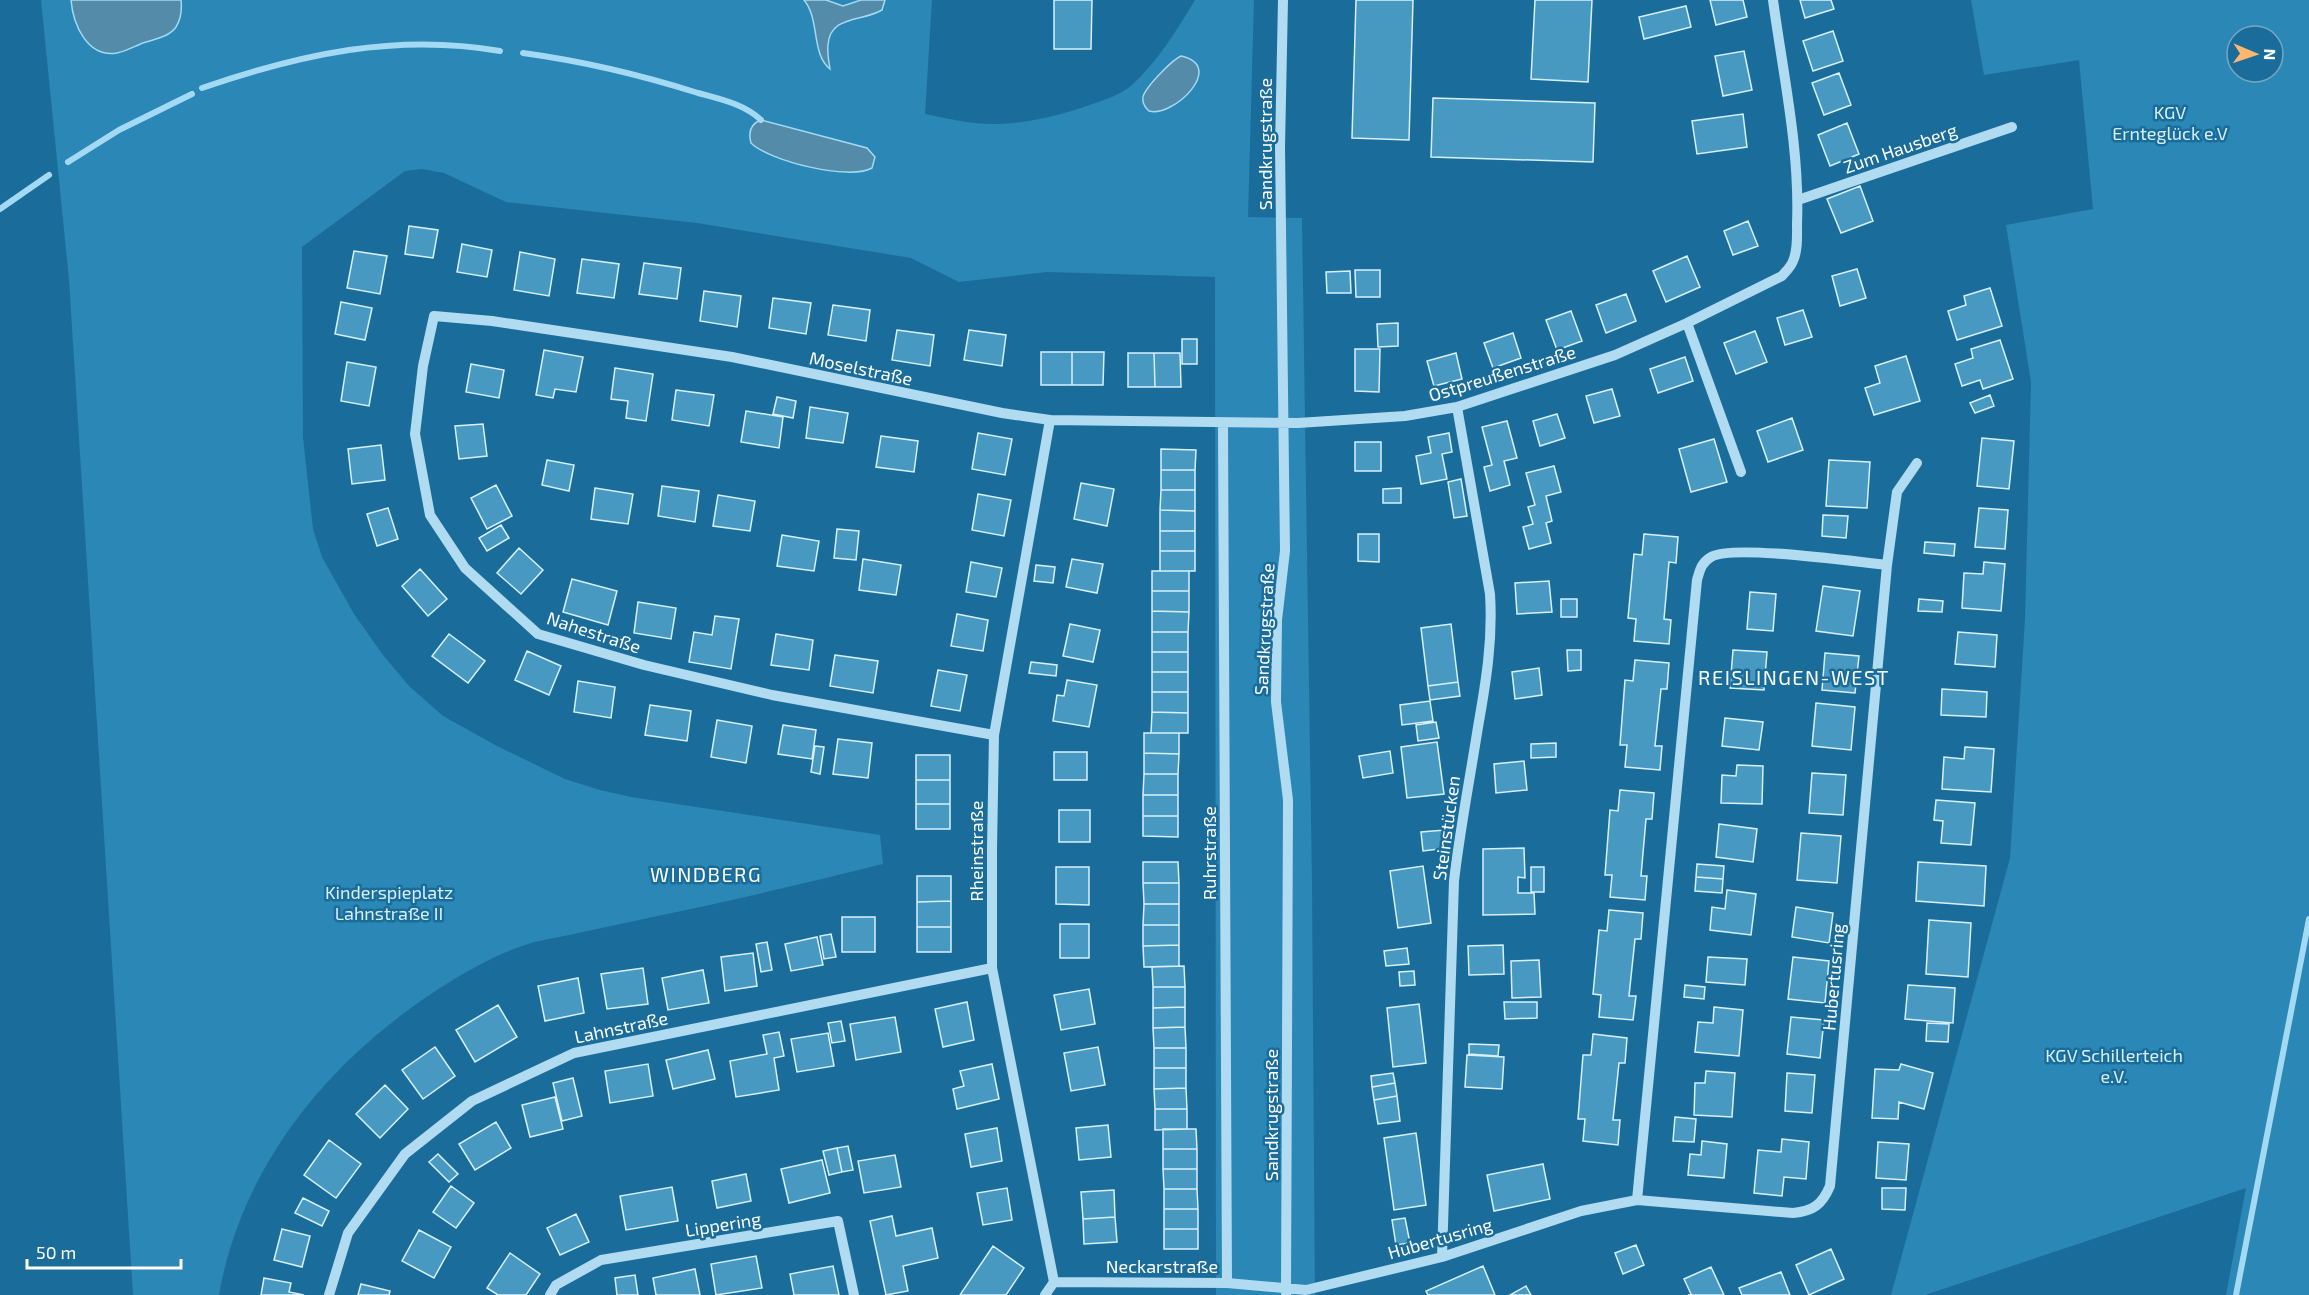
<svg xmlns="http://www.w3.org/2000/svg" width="2309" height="1295" font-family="'Exo 2',sans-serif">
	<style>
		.green { fill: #2a87b6; fill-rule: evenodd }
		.water { fill: #538ba8; stroke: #a3d9f3; stroke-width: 1.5 }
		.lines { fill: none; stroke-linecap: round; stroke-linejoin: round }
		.stream { stroke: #a3d9f3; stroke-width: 6 }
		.building { fill: #4799c2; stroke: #d7f0fc; stroke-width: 1.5 }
		.minor { stroke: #b0dbf1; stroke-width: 10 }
		.labels { text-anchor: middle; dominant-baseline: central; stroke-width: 5; stroke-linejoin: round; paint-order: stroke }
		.park-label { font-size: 18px; fill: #d7f0fc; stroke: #1a6d9a }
		.street-label { font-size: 18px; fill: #fff; stroke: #1a6d9a }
		.neighbourhood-label { font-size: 20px; letter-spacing: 1.5px; fill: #fff; stroke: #1a6d9a }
	</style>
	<rect width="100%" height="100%" fill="#1a6d9a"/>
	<path class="green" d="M41,0h891l-7,114c16,3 33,7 49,9 39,4 77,-5 113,-17 14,-5 34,-11 45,-21 26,-24 45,-55 63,-85h59l-6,217 54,1 10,667 3,410h-99l-1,-1018 -168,-5 -88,10 -48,-24 -214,-35 -191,-21 -62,-29 -22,-4 -17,2 -103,76 1,190 10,92 9,28 32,57 29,41 26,31 34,30 54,30 68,33 35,11 31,7 249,38 3,29c-76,19 -153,37 -230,53 -28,6 -56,12 -84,18 -14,3 -30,5 -44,10 -30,10 -58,26 -85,43 -110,71 -198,176 -221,307h-86l-64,-1015z
		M1971,0h338v1295h-83l20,-107 -321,107h-34l119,-437 15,-239 6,-237 -25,-157 87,-16 -14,-149 -95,15zM2237,36h36v36h-36z"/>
	<path class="water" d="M71,0h110c1,9 0,19 -5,27 -7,10 -21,12 -33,16 -8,3 -17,8 -26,10 -30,5 -44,-29 -46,-53z
		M804,0h22l17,6 18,-6h24l-3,10c-20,12 -52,5 -54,35 -1,8 1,17 2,24 -19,-15 -10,-50 -26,-69z
		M1181,56c46,10 -8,62 -32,55 -5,-4 -8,-11 -5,-17 5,-10 28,-34 37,-38z
		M761,120l106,28 8,9 -3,11c-22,13 -103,-7 -121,-25 -3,-11 -1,-19 10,-23z"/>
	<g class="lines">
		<path class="stream" d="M523,53c59,8 118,22 175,40 22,6 46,11 63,27
			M202,88c99,-34 194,-55 298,-37
			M68,162l51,-32 73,-36
			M0,209l49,-34
			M2236,1295l73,-376"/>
	</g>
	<path class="building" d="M1054,0h38l-1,49h-37z
		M1356,0h57l-4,140 -57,-2z
		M1535,0h57l-4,82 -57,-3z
		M1710,0h33l4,17 -31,8z
		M1800,0h31l3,9 -29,9z
		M1686,6l5,21 -47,12 -5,-22z
		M1833,31l10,30 -30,10 -10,-30z
		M1744,51l8,39 -29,6 -8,-40z
		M1839,73l12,32 -27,10 -12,-32z
		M1433,98l162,5 -2,59 -162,-5z
		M1743,114l4,33 -50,7 -5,-33z
		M1847,123l12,31 -29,12 -12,-31z
		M1860,186l13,35 -32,12 -14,-34z
		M1748,221l10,25 -25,9 -9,-24z
		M409,226l29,4 -5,28 -28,-4z
		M462,244l30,6 -5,27 -30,-5z
		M354,251l33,5 -7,38 -33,-6z
		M520,252l35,7 -6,37 -35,-6z
		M1687,256l13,31 -34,15 -13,-31z
		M582,259l37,5 -5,34 -37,-5z
		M644,263l37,5 -4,31 -38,-5z
		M1857,269l9,29 -26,8 -8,-30z
		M1355,270h25v27h-24z
		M1350,271l1,22h-24l-1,-21z
		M1990,288l12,38 -45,14 -9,-29 18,-6 -2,-9z
		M704,291l37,5 -4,31 -37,-6z
		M1626,294l10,27 -30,12 -10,-28z
		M773,298l38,5 -5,31 -37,-6z
		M341,302l31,6 -7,32 -30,-6z
		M833,305l37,5 -4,31 -38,-6z
		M1803,310l9,27 -27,8 -8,-27z
		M1571,311l11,30 -25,9 -11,-30z
		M1398,323v23l-20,1 -1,-23z
		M897,330l37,5 -4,31 -38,-6z
		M969,330l37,5 -4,31 -38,-6z
		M1755,331l12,31 -31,12 -12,-31z
		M1513,333l8,25 -28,10 -9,-25z
		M1182,339h15v25h-15z
		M2000,340l13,39 -30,10 -3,-9 -18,6 -7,-22 18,-6 -2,-9z
		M1355,349h25l-1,43 -24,-1z
		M544,350l39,7 -7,35 -21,-3 -2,9 -17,-3z
		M1041,352h31v33h-31z
		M1072,352h32l-1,33h-31z
		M1128,353h26l1,34h-27z
		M1154,353h26l1,34h-26z
		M1456,353l6,26 -28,7 -7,-25z
		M1906,356l14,45 -46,14 -9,-27 15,-5 -5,-17z
		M1685,357l8,24 -35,12 -8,-24z
		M347,362l29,5 -7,39 -28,-5z
		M471,364l33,6 -5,28 -33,-6z
		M615,368l38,6 -7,47 -20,-3 2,-17 -17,-2z
		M1612,389l8,27 -26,7 -8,-27z
		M676,390l38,5 -5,31 -37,-6z
		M1990,395l4,11 -19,7 -5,-10z
		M777,397l19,4 -3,17 -20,-4z
		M810,407l38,6 -5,30 -37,-5z
		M746,411l37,6 -4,31 -38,-6z
		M1557,414l8,24 -25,8 -7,-25z
		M1792,418l11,32 -35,12 -11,-31z
		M1507,421l10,37 -13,3 6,24 -20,6 -6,-24 8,-2 -10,-38z
		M483,424l4,32 -28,3 -4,-33z
		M978,433l34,6 -7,36 -33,-6z
		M1449,433l3,19 -10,2 5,25 -26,5 -5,-28 15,-3 -3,-16z
		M881,436l37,5 -4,31 -38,-5z
		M1982,438l32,3 -5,48 -32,-3z
		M1714,439l13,43 -36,10 -12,-43z
		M1355,442h26v29h-26z
		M381,445l4,35 -33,4 -4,-35z
		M1161,449l35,1 -1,20h-34z
		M547,460l27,5 -5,26 -27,-6z
		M1829,460l41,2 -3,46 -41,-2z
		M1554,466l7,26 -15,4 6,25 -6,2 5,20 -22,6 -6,-22 10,-3 -5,-17 7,-2 -9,-32z
		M1161,470h34v20h-34z
		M1461,479l6,37 -13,2 -6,-36z
		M1081,483l33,6 -7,37 -33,-7z
		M496,485l16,31 -25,13 -16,-31z
		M662,486l37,5 -4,31 -37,-6z
		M595,488l38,6 -5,30 -37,-5z
		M1401,488v15h-18v-14z
		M1161,490h34v21l-35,-1z
		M978,494l33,6 -7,36 -32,-6z
		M718,495l37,6 -5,30 -37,-5z
		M388,508l10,31 -21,7 -10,-32z
		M1979,508l29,2 -3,39 -30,-2z
		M1160,510l35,1v20h-35z
		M1823,515l25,1 -2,22 -24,-2z
		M501,525l8,13 -22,13 -8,-13z
		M837,529l22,2 -3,29 -22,-2z
		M1160,531h35v20h-35z
		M1358,534h21v28l-21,-1z
		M1644,534l34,3 -2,26 -7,-1 -5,57 7,1 -2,24 -35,-3 2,-22 -8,-1 6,-64 8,1z
		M782,535l37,6 -5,30 -37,-5z
		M1925,542l30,2 -1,12 -30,-3z
		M519,548l24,22 -22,24 -24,-21z
		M1160,551h35v20h-35z
		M863,559l38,6 -5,30 -37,-5z
		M1072,559l31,5 -6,29 -31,-6z
		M971,562l31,6 -6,29 -30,-5z
		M1984,562l21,2 -4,47 -39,-3 2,-35 19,1z
		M1036,565l19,2 -2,16 -19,-2z
		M420,569l27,30 -19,17 -26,-30z
		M1152,571h37v20h-37z
		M572,579l45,12 -9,34 -45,-13z
		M1549,581l3,31 -35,2 -2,-31z
		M1823,586l37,5 -7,45 -37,-5z
		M1152,591h37v21l-37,-1z
		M1750,592l26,2 -3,37 -26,-2z
		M1561,599h16v18h-16z
		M1919,599l24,2 -1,11 -24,-1z
		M638,602l38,6 -5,31 -37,-6z
		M1152,611l37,1 -1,20h-36z
		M957,614l31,6 -5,31 -32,-5z
		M715,616l24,3 -8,50 -42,-7 5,-30 18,3z
		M1070,624l30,6 -7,32 -30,-6z
		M1451,624l7,58 -30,4 -7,-58z
		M1152,632h36v20h-36z
		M1958,632l39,3 -2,32 -40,-3z
		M449,634l36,27 -17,22 -36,-27z
		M776,634l37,6 -4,30 -38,-5z
		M1567,650h14v20l-13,1z
		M1733,650l34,2 -3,38 -34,-2z
		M527,651l34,15 -12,29 -34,-15z
		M1152,652h36v20h-36z
		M1825,653l34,3 -4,37 -33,-3z
		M835,655l43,6 -5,32 -43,-7z
		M1635,660l34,3 -2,26h-6l-6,57h7l-2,24 -35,-3 2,-22h-7l5,-65 8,1z
		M1031,662l26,3 -1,11 -27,-3z
		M1539,668l3,27 -27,4 -3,-27z
		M938,670l29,5 -7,36 -29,-5z
		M1152,672h36v20h-36z
		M1067,680l30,5 -8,42 -36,-6 4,-26 7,1z
		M578,681l37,6 -4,31 -37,-6z
		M1458,682l2,14 -30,4 -2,-14z
		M1942,689l45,3 -1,25 -45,-2z
		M1152,692h36v21l-36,-1z
		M1430,701l3,20 -31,4 -2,-20z
		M1816,703l39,4 -4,43 -39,-4z
		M650,705l41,6 -4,30 -42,-6z
		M1152,712l36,1v20h-37z
		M1725,718l38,4 -4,28 -37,-4z
		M717,720l35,6 -6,37 -35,-6z
		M1436,722l3,16 -21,3 -2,-16z
		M783,725l33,5 -4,29 -34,-5z
		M1144,733h35v21l-35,-1z
		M838,739l34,4 -4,35 -35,-4z
		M1437,742l7,52 -37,4 -6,-51z
		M1556,743v14l-25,1v-14z
		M815,746l9,1 -4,27 -9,-2z
		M1965,747l29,2 -3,43 -49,-3 2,-32 20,2z
		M1390,751l3,22 -30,5 -4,-22z
		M1054,752h33v28h-33z
		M1144,753l35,1 -1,20h-34z
		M916,755h34v25h-34z
		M1524,761l3,29 -31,3 -2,-29z
		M1737,765l26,1 -1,38 -41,-1 1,-28 14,1z
		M1812,773l34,2 -3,40 -34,-2z
		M1144,774h34v21h-35z
		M916,780h34v24h-34z
		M1620,790l34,3 -2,26h-6l-5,57h6l-2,24 -35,-3 2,-22h-7l5,-65 8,1z
		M1143,795h35v21h-35z
		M1936,800l39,3 -4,42 -30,-2 2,-22 -9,-1z
		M916,804h34v25h-34z
		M1059,810h31v32h-31z
		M1143,816h35v21l-35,-1z
		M1719,824l38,5 -4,33 -37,-5z
		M1445,830l2,18 -24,3 -2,-19z
		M1801,833l40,3 -4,47 -40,-3z
		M1524,848l1,30 -7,-1v16h16l1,21 -52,1v-66z
		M1143,862h35l1,21h-36z
		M1918,862l68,4 -2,40 -68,-5z
		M1697,864l27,2 -1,13 -27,-2z
		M1423,866l8,57 -33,5 -8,-57z
		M1056,867h33v38l-33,-1z
		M1531,867h13v25h-13z
		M917,876h34v25l-34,1z
		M1696,877l27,2 -1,14 -27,-2z
		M1143,883h36v21h-35z
		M1727,890l29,4 -5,41 -41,-5 2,-23 13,2z
		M951,901v26h-34v-25z
		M1144,904h35v21h-36z
		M1796,907l37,6 -4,30 -37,-6z
		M1609,910l34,3 -2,26h-6l-6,57h7l-3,24 -34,-3 2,-22 -8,-1 6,-64 8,1z
		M842,917h33v35h-33z
		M1929,920l42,3 -3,54 -42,-3z
		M1060,924h29v34h-29z
		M1143,925h36v20l-36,1z
		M917,927h34v25h-34z
		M831,934l5,23 -12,2 -4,-23z
		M817,937l6,28 -32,6 -6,-27z
		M767,942l5,28 -11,2 -5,-28z
		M1179,945v21l-35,1 -1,-21z
		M1503,945l1,29 -35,1 -1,-29z
		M1407,948l2,16 -23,2 -2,-15z
		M753,953l4,33 -32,5 -4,-34z
		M1708,957l39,2 -2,26 -39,-3z
		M1793,957l36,4 -4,42 -37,-4z
		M1539,960l2,37 -29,1 -1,-37z
		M1184,966l1,21h-32l-1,-20z
		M643,968l5,36 -41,5 -6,-35z
		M703,970l6,33 -41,7 -6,-32z
		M1414,971l1,14 -15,1 -1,-14z
		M578,978l6,35 -39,8 -7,-35z
		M1685,985l20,2 -1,12 -20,-2z
		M1908,985l47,3 -2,35 -48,-4z
		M1153,987h32v20l-32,1z
		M1089,989l6,35 -34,6 -7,-35z
		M967,1002l7,38 -31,7 -8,-38z
		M1504,1002h33v16l-32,1z
		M1419,1004l7,59 -33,4 -6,-59z
		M498,1005l19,32 -42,25 -19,-32z
		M1185,1007v20l-32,1v-20z
		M1714,1007l29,3 -4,46 -44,-4 3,-30 15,1z
		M895,1017l6,35 -45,8 -6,-36z
		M1791,1017l33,3 -4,38 -33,-4z
		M841,1021l4,20 -13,2 -4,-20z
		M1927,1023l22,1 -1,18 -22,-1z
		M1185,1027l1,21h-32l-1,-20z
		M779,1032l5,24 -10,2 5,32 -43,7 -6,-36 37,-7 -4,-19z
		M828,1033l6,33 -37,6 -6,-33z
		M1593,1034l34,4 -2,25h-6l-6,57h7l-2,25 -35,-4 2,-22h-7l5,-64h8z
		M1469,1044l30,1 -1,11 -29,-2z
		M435,1047l20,29 -32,23 -21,-29z
		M1098,1047l7,38 -34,6 -7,-38z
		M1154,1048h32v20h-32z
		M708,1050l7,29 -42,10 -7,-29z
		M1467,1055l37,2 -2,32 -37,-2z
		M648,1064l5,32 -43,7 -5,-32z
		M992,1064l7,35 -42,10 -4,-20 11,-3 -4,-15z
		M1901,1064l32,9 -9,36 -25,-7 -1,17 -26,-1 3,-49 24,1z
		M1154,1068h32v20l-32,1z
		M1706,1071l29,2 -3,44 -38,-2 1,-32h10z
		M1393,1073l2,10 -23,4 -1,-11z
		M1787,1073l28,2 -3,38 -27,-2z
		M573,1078l9,38 -20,5 -9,-38z
		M1395,1083l2,13 -23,4 -2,-13z
		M385,1085l23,24 -28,29 -24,-24z
		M1186,1088l1,21h-32l-1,-20z
		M1397,1096l3,25 -22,3 -4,-24z
		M555,1097l8,32 -33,8 -8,-32z
		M1155,1109h32v20l-32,1z
		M1675,1117l21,2 -2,23 -21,-1z
		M496,1122l15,26 -36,22 -16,-26z
		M1108,1125l3,32 -32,3 -3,-32z
		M997,1128l5,33 -31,6 -6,-33z
		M1163,1129h33l1,20h-34z
		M1416,1133l10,72 -32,5 -10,-72z
		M1782,1139l27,3 -3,37 -22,-2 -2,19 -28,-3 4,-43 23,2z
		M329,1140l32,24 -25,34 -32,-23z
		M1702,1141l25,3 -3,34 -36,-3 2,-21 11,1z
		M1878,1142l31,2 -3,36 -30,-2z
		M848,1146l5,24 -11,2 -5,-24z
		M837,1148l5,24 -13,3 -6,-24z
		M1163,1149h34v20h-34z
		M438,1154l20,20 -9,8 -20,-20z
		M895,1155l6,32 -37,6 -6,-32z
		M822,1160l8,33 -41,10 -8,-34z
		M1543,1164l7,35 -56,12 -7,-36z
		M1163,1169h34v20h-33z
		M746,1174l5,27 -34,7 -5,-27z
		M451,1186l23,17 -18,25 -23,-16z
		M672,1187l6,34 -52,9 -6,-34z
		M1007,1188l5,32 -29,5 -6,-32z
		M1882,1188h24l-1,22 -23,-1z
		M1164,1189h33l1,20h-34z
		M1114,1190l1,27 -32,2 -2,-27z
		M303,1198l26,13 -7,15 -27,-13z
		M1164,1209h34v20h-34z
		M576,1214l13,28 -29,13 -13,-27z
		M892,1216l4,20 36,-8 6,30 -35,8 5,25 -22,4 -16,-74z
		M1115,1217l2,25 -33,2 -1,-25z
		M1405,1218l5,25 -14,2 -4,-25z
		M282,1229l28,7 -8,31 -28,-7z
		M1164,1229h34v20h-34z
		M419,1230l32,17 -17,31 -32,-17z
		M1636,1245l8,20 -21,9 -8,-21z
		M993,1246l31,22 -18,27h-46z
		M1831,1249l13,30 -35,16 -13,-30z
		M510,1253l30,21 -14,21h-28l-11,-7z
		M756,1256l6,32 -46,7 -5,-31z
		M833,1266l6,29h-45l-4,-21z
		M1483,1266l12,29h-67l-2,-4z
		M1711,1267l13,28h-36l3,-1 -7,-15z
		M695,1269l5,26h-44l-3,-17z
		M1781,1272l9,23h-48l-3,-7z
		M635,1275l3,20h-21l-2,-17z
		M264,1278l27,5 -2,9 15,3h-43z
		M361,1284l29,7 -1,4h-31z
		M1526,1286l5,9h-21z"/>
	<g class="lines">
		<path class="minor" d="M1283,0l-3,147 5,404 -8,69 -1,82 12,98 -2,495
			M1798,200l214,-73
			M1687,323l54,149
			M1050,420l-56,315 -2,114v119l62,314
			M1223,423l4,860
			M1887,565l10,-73 20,-29
			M994,735l-222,-40 -128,-30 -106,-31 -73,-66 -35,-53 -15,-81 8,-68 11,-50 58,5 240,36 270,56 48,7 248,3 107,-7 52,-9 158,-52 72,-32 95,-47c4,-5 9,-9 11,-15 5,-11 4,-25 4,-37 3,-74 -14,-150 -24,-224
			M1442,1257l12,-376c6,-52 16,-103 24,-154 8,-45 15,-87 12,-133l-33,-187
			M329,1295l19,-62 57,-79 67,-53 102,-48 418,-85
			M550,1295l6,-10 45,-25 237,-39 16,74
			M1045,1295l9,-13 173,1 79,7 136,-33 139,-46 56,-11 156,13c20,-2 29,-8 37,-27l57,-621c-31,-3 -154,-21 -176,-8 -10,6 -11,13 -14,23l-60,620"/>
	</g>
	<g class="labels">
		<g class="park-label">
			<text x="2170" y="112">KGV<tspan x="2170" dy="21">Ernteglück e.V</tspan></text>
			<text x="389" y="892">Kinderspieplatz<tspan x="389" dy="21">Lahnstraße II</tspan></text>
			<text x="2114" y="1055">KGV Schillerteich<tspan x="2114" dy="21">e.V.</tspan></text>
		</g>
		<g class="street-label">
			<text transform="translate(1265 144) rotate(-90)">Sandkrugstraße</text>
			<text transform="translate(1900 148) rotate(-19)">Zum Hausberg</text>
			<text transform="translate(861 368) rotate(12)">Moselstraße</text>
			<text transform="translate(1502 373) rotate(-17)">Ostpreußenstraße</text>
			<text transform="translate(1264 629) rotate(-87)">Sandkrugstraße</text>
			<text transform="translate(594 632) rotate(18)">Nahestraße</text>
			<text transform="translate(1446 828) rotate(-82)">Steinstücken</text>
			<text transform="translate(976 851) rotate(-90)">Rheinstraße</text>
			<text transform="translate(1209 853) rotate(-90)">Ruhrstraße</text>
			<text transform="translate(1833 977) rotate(-85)">Hubertusring</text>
			<text transform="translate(621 1027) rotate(-12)">Lahnstraße</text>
			<text transform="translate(1271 1115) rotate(-90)">Sandkrugstraße</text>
			<text transform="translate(723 1224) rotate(-9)">Lippering</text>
			<text transform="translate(1440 1238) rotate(-16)">Hubertusring</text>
			<text x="1162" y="1266">Neckarstraße</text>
		</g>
		<g class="neighbourhood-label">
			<text x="1794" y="677">REISLINGEN-WEST</text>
			<text x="706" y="874">WINDBERG</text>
		</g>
	</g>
	<g transform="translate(2255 54) rotate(92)"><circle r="28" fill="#1a6d9a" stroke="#76a7c2" stroke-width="1.5"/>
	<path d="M0-4.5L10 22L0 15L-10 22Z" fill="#ffb770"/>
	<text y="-9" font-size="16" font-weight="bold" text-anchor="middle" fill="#ffffff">N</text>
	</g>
	<path d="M27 1259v9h154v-9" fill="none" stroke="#ffffff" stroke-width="3"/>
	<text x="36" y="1259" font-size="18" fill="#ffffff" stroke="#1a6d9a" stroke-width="4.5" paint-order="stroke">50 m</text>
</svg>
